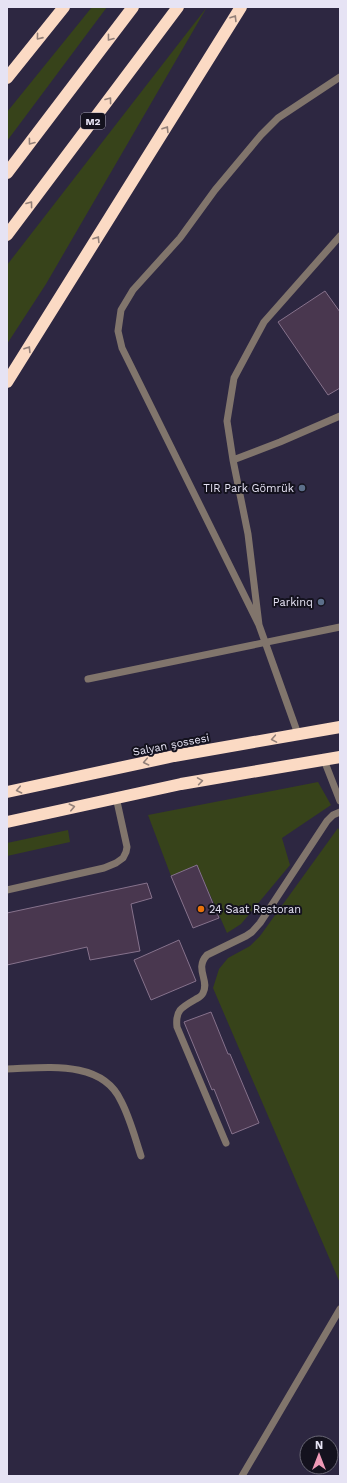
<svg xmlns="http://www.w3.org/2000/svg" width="347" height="1483" font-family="'Work Sans',sans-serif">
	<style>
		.green { fill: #37431a }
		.building { fill: #49374f; stroke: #86728c }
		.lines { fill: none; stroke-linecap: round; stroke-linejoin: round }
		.lane { stroke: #81756c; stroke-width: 7 }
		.highway { stroke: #fbdac4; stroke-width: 12 }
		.oneway { stroke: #938079 }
		.service-dot { fill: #5c6f8a; stroke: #14121e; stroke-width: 1.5 }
		.food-dot { fill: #e8710a; stroke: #14121e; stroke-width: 1.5 }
		.labels { text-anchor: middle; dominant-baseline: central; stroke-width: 4; stroke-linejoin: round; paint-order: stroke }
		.shield { fill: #14121e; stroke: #a7a4b4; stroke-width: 1 }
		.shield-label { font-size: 10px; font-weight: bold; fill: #e6e3f4 }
		.poi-label { font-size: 11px; fill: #e6e3f4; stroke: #14121e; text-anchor: end }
		.street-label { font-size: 11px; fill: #e6e3f4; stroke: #14121e }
	</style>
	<rect width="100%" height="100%" fill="#2d2741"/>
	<path class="green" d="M92,7h15l-100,134v-29z
		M207,7l-161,277 -39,60v-79z
		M318,782l13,23 -49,33 8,27 -49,59 -14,9 -30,-68 -26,11 -23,-61z
		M338,828l2,4v451l-127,-295 6,-19 9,-11 22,-12 10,-10z
		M68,830l2,12 -63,14v-13z"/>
	<path class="building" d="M325,291l15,21v76l-12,7 -50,-73z
		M197,865l22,53 -26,10 -22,-52z
		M147,883l5,15 -21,6 9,47 -50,9 -3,-13 -80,18v-52z
		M179,940l17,41 -45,19 -17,-40z
		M211,1012l17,42h2l29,69 -27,11 -18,-45 -2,1 -28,-68z"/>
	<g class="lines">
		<path class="lane" d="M233,460l-6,-39 7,-43 30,-56 76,-86
			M259,625l-137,-277 -4,-17 3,-21 12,-20 47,-52 35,-48 46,-55 17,-17 62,-41
			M88,679l252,-52
			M298,734l-39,-109 -11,-91 -15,-74 47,-18 60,-26
			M324,760l16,41
			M7,890l97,-22 12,-5 7,-5 3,-6 1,-5 -11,-50
			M7,1069c38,-1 95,-10 114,32 9,17 14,37 20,55
			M226,1143l-49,-116c-2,-17 5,-20 19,-28 2,-1 6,-3 7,-6 7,-13 -9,-24 4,-38l39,-19 6,-4 8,-9 67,-102 6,-6 7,-3
			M242,1476l98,-167"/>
		<path class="highway" d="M7,78l57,-71
			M7,173l126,-166
			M7,235l171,-228
			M7,382l234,-375
			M7,792l167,-36 166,-29
			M7,822l174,-38 159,-27"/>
	</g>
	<defs><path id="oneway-chevron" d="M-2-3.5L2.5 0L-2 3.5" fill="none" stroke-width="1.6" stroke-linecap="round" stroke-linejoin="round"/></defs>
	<g class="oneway">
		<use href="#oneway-chevron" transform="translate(234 18) rotate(-58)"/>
		<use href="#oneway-chevron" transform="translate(39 37) rotate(129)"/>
		<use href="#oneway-chevron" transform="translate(110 38) rotate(128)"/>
		<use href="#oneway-chevron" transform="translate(109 100) rotate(-53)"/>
		<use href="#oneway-chevron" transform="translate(166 129) rotate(-58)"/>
		<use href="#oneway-chevron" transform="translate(31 142) rotate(127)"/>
		<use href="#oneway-chevron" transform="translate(30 204) rotate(-53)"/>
		<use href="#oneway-chevron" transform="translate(97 239) rotate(-58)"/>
		<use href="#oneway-chevron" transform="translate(28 349) rotate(-58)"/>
		<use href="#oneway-chevron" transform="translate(274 739) rotate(170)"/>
		<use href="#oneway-chevron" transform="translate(146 762) rotate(168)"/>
		<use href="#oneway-chevron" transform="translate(200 781) rotate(-9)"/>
		<use href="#oneway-chevron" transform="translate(19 790) rotate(168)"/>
		<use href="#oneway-chevron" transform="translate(72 807) rotate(-13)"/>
	</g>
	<g class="service-dot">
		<circle cx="302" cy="488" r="4"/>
		<circle cx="321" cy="602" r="4"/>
	</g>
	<circle class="food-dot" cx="201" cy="909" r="4"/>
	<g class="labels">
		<rect class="shield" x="81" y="113" width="24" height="16" rx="3"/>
		<g class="shield-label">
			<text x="93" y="121">M2</text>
		</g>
		<g class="poi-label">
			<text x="294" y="488">TIR Park Gömrük</text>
			<text x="313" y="602">Parkinq</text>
			<text x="209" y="909" text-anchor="start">24 Saat Restoran</text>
		</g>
		<g class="street-label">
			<text transform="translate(171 745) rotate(-11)">Salyan şossesi</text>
		</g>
	</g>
	<rect width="347" height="1483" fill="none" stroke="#e6e3f4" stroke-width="16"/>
	<g transform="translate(319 1455)"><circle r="19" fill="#14121e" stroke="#686674"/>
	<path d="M0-3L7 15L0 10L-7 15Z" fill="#f09ab7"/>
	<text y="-6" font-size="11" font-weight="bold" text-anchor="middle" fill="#e6e3f4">N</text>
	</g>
</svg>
